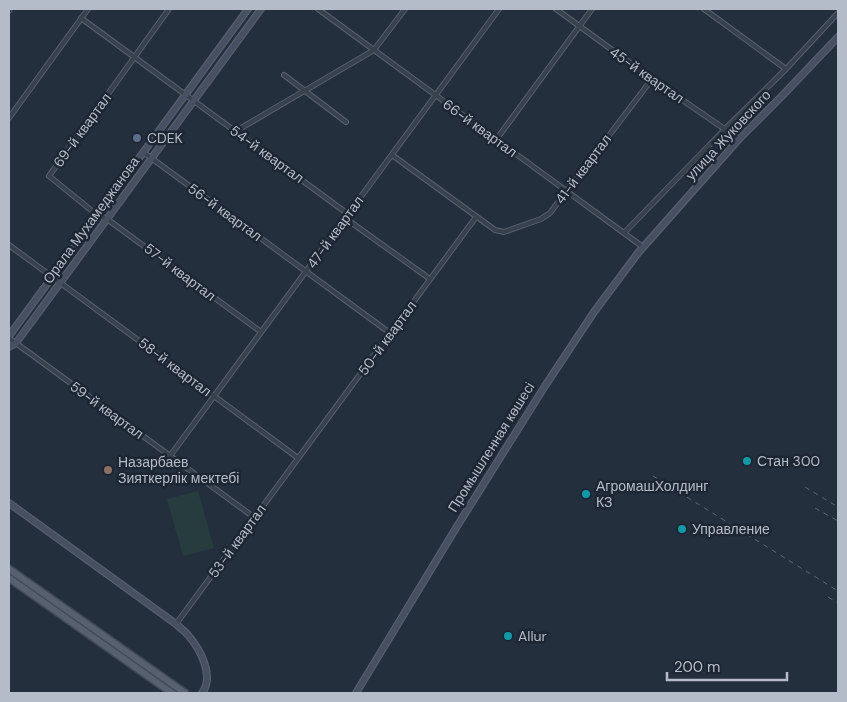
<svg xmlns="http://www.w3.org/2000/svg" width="847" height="702" font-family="'DM Sans',sans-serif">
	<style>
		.park { fill: #263c3f }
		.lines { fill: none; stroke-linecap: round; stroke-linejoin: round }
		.street-casing { stroke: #565f6c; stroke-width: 6 }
		.secondary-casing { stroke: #565f6c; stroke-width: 8 }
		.primary-casing { stroke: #414a57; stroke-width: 9 }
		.street { stroke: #38414e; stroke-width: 4 }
		.secondary { stroke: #465061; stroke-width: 5.5 }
		.primary { stroke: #56606e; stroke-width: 6 }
		.rail { stroke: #5a6575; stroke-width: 1; stroke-dasharray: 5 5; stroke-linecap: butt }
		.service-dot { fill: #5c6f8a; stroke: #1d2633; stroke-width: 2 }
		.culture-dot { fill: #0f9aa8; stroke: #1d2633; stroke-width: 2 }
		.education-dot { fill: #8d6e63; stroke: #1d2633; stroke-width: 2 }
		.labels { text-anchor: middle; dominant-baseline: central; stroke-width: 5; stroke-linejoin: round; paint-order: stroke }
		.street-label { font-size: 14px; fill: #b4bcc9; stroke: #1d2633 }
		.poi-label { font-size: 14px; fill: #b4bcc9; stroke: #1d2633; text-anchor: start }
	</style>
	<rect width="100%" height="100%" fill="#242f3e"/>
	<path class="park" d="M198,491l16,57 -31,8 -16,-57z"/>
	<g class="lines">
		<g class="street-casing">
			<path id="street" d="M169,9l-120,167 48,39 10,4 154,113
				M318,9l325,238
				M556,9l96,70 87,60
				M704,9l82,60
				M9,11l1,-2
				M81,18l267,196
				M284,75l62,47
				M9,118l79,-109
				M236,131l138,-81 31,-41
				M496,140l96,-131
				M143,152l247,181
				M392,155l103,75 9,2 37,-13 9,-6 102,-134
				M345,218l85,61
				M624,233l101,-104 61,-60 52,-56
				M9,245l289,213
				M9,338l246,180
				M170,456l329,-447
				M176,624l300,-407"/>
		</g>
		<g class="secondary-casing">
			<path id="secondary" d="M9,336l239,-327
				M9,347l7,-4 245,-334
				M9,503l167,121c4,4 9,7 12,11 12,14 27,41 14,58
				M356,693l100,-165 89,-142 49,-74 44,-59 101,-114 43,-43 56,-59"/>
		</g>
		<g class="primary-casing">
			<path id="primary" d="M9,569l176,124
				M9,578l163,115"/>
		</g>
		<use href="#street" class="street"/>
		<use href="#secondary" class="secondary"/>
		<use href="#primary" class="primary"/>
		<path class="rail" d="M653,476l185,115
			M805,487l33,20
			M815,508l23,13
			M828,597l10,6"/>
	</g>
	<circle class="service-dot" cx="137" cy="138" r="5"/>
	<g class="culture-dot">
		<circle cx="747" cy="461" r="5"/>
		<circle cx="586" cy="494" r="5"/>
		<circle cx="682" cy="529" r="5"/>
		<circle cx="508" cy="636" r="5"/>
	</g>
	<circle class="education-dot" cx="108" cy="470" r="5"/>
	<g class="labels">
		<g class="street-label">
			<text transform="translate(647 75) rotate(35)">45-й квартал</text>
			<text transform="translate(480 128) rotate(36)">66-й квартал</text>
			<text transform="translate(82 130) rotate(-54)">69-й квартал</text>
			<text transform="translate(728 135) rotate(-47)">улица Жуковского</text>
			<text transform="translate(267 154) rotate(36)">54-й квартал</text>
			<text transform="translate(583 169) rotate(-53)">41-й квартал</text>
			<text transform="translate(225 212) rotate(36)">56-й квартал</text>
			<text transform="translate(91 220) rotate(-54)">Орала Мухамеджанова</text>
			<text transform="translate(335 232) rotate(-54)">47-й квартал</text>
			<text transform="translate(180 272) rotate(37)">57-й квартал</text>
			<text transform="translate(387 338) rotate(-54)">50-й квартал</text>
			<text transform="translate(175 367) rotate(37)">58-й квартал</text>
			<text transform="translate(107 410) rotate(36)">59-й квартал</text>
			<text transform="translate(491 447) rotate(-58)">Промышленная көшесі</text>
			<text transform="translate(237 541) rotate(-54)">53-й квартал</text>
		</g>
		<g class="poi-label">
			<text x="147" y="138">CDEK</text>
			<text x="757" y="461">Стан 300</text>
			<text x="118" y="462">Назарбаев<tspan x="118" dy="16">Зияткерлік мектебі</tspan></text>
			<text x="596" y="486">АгромашХолдинг<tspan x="596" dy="16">КЗ</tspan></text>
			<text x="692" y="529">Управление</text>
			<text x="518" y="636">Allur</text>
		</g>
	</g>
	<rect width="847" height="702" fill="none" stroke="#b4bcc9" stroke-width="20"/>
	<path d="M667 672v8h120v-8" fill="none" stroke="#b4bcc9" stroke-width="2.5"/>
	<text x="674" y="672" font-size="15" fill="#b4bcc9" stroke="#1d2633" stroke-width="4" paint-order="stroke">200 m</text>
</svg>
